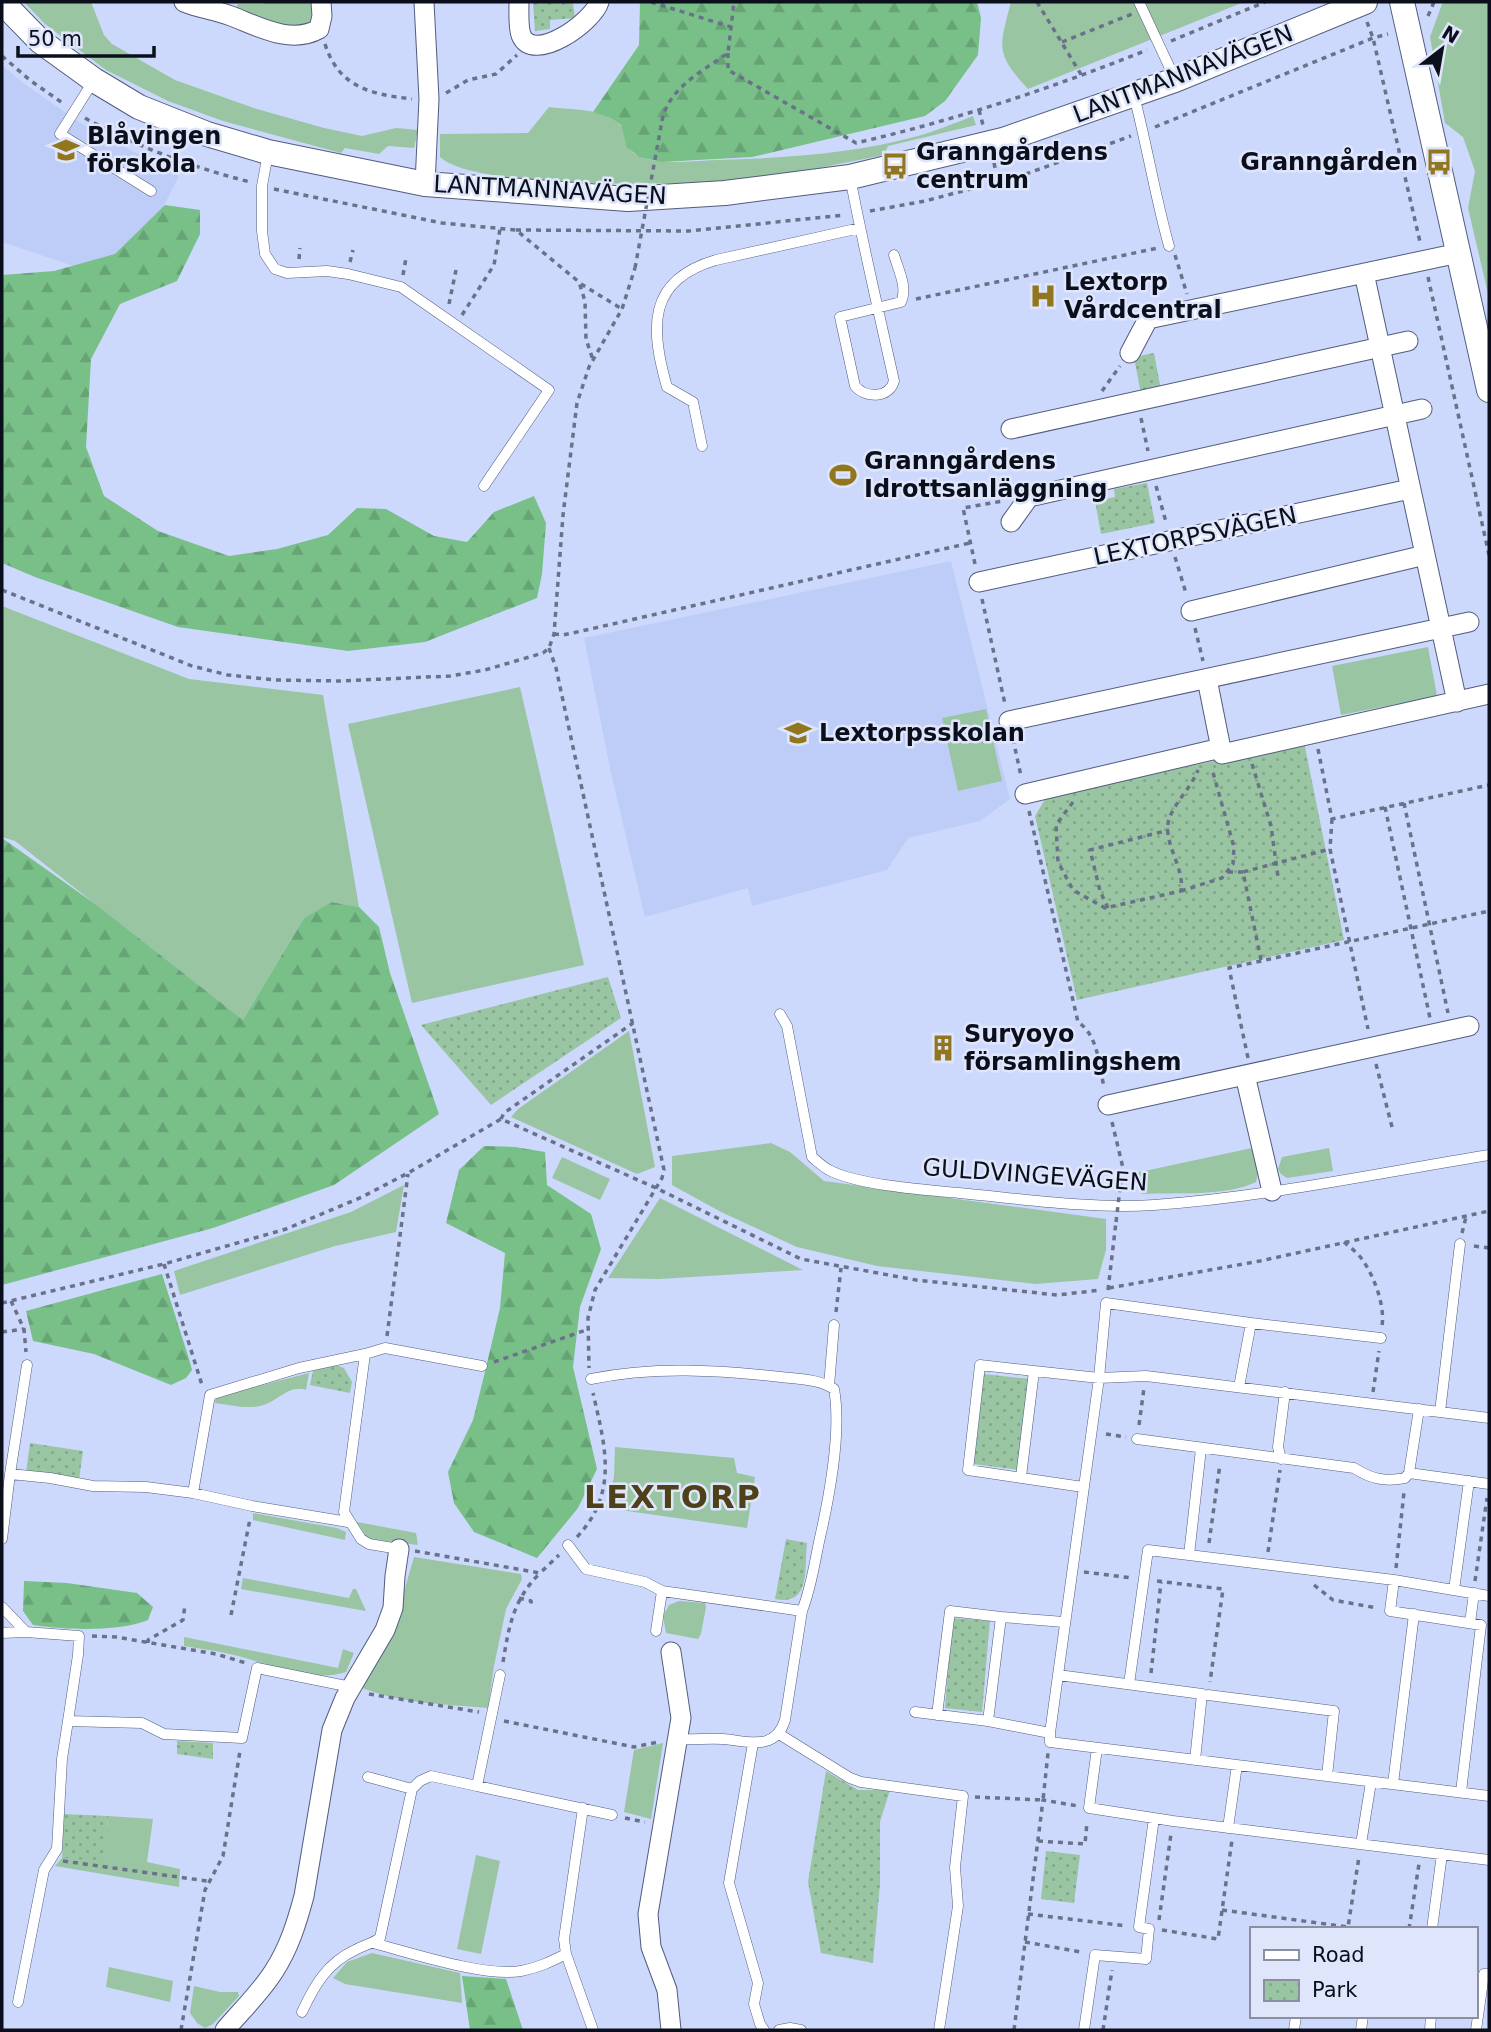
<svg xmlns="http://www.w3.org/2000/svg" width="1491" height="2032" font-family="'DejaVu Sans',sans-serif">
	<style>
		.built { fill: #becdf7 }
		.grass { fill: #99c5a2 }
		.forest { fill: url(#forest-firs) }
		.park { fill: url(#park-dots) }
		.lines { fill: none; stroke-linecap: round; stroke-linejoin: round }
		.service-casing { stroke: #525c7c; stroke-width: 11 }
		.minor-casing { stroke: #525c7c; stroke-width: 21 }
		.tertiary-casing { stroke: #525c7c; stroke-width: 26 }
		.path { stroke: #6a728a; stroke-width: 3.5; stroke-dasharray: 5 5; stroke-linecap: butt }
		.service { stroke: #fff; stroke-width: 10 }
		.minor { stroke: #fff; stroke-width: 19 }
		.tertiary { stroke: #fff; stroke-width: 24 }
		.path-bridge { stroke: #6a728a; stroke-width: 3.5; stroke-dasharray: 5 5; stroke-linecap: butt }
		.labels { text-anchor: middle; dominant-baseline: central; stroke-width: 5; stroke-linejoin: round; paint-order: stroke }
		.street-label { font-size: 24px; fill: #0b0f1b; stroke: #dfe6fc }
		.poi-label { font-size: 24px; font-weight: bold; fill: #0b0f1b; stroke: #dfe6fc; text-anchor: start }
		.district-label { font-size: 32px; font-weight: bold; letter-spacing: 2px; fill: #4e4018; stroke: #dfe6fc }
	</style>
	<defs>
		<pattern id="forest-firs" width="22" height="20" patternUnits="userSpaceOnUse" patternTransform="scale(1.75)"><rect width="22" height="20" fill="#78bf88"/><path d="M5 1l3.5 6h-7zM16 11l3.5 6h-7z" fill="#66a375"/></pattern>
		<pattern id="park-dots" width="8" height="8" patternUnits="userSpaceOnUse" patternTransform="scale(1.75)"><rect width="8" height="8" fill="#99c5a2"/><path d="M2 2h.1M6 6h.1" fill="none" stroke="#82a88b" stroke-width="1.8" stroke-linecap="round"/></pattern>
	</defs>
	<rect width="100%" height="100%" fill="#ccd9fd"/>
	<path class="built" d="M2,65l24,20 56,39 97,52 -55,107 -122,-41z
		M951,561l59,238 -30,22 -72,17 -21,32 -135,36 -4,-18 -103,29 -34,-144 -27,-135z"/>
	<path class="grass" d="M24,2h67l13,33 8,9 63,36 82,29 67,19 38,8 34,-8 22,2 -4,18 -26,-2 -9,8 -34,-6 -4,5 -118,-32 -55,-20 -62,-31 -61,-46z
		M264,2h50v18c-20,19 -58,-2 -80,-9l4,-7h26z
		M1011,2h233l-216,87c-33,-36 -29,-41 -17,-87z
		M1446,2h43v296l-21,-90 7,-37 -12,-34 -18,-14 -15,-86 12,-33z
		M549,107c21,3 56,1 71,18 11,12 2,26 23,33 23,7 49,3 74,2 67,-2 136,-6 201,-24 18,-5 37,-13 55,-20l3,9 -88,21 -4,9c-43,8 -88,19 -132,24 -54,6 -276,12 -312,-22v-23l88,-1z
		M2,606l187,73 134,16 36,212 -28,-5 -27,16 -61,102 -228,-179 -13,-4z
		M1428,647l9,49 -96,19 -9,-49z
		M520,687l64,278 -172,38 -64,-279z
		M986,709l16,72 -44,10 -16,-73z
		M629,1031l26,136 -18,7 -126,-57 7,-8z
		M771,1143l19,9 34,29 282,38v31l-8,29 -63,5 -158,-18 -80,-19 -76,-35 -49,-27v-29z
		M1252,1148l6,25 -2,9c-31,15 -80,10 -114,12l-5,-8 -2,-13z
		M1329,1148l4,23 -46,7 -6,-4 -3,-5 4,-12z
		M562,1157l48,22 -10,21 -48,-22z
		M404,1185l-8,47 -61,14 -155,49 -6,-24 177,-59z
		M660,1198l143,72 -144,9 -51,-1z
		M309,1373l-3,17c-18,-6 -29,13 -46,16 -15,3 -30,-1 -45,-3l1,-6z
		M615,1447l119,11 3,15 18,4 -8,51 -141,-20 8,-31z
		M253,1513l84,15 9,4 -1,8 -92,-20z
		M357,1522l59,11 2,12 -50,-6z
		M414,1557l107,17 1,5 -16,30 -12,57 -6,42c-42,-4 -88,-4 -128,-21l31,-51z
		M243,1578l106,20 4,-9h3l10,22 -125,-22z
		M679,1601l26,2 1,4 -5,27 -3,5 -32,-6 -3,-17 6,-11z
		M184,1637l154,31 5,-19 11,4 -8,19c-35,11 -74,-7 -108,-16 -18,-5 -36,-7 -54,-10z
		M663,1743l-12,76 -27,-7 10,-62z
		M108,1816l45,3 -6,43 33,7 -1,18 -124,-21 7,-8 43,2z
		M476,1855l24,6 -19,93 -24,-5z
		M372,1953l88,20 2,30 -117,-19 -12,-6 14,-16z
		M109,1967l64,14 -3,21 -64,-15z
		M194,1986l26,6h18l1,4 -26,28 -8,4 -8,-5 -7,-10z"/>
	<path class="forest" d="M640,2h337l4,16 -3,37 -33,46 -20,15 -173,41 -91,5 -22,-5 -12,-10 -6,-22 -10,-7 -18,-6 46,-67z
		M165,205l35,5v24l-23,47 -57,23 -29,55 -5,88 18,49 54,35 71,25 48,-7 51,-14 29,-27 29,1 48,27 33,6 27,-30 40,-16 12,27 -4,51 -5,24 -112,44 -77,9 -170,-24 -143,-50 -33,-14v-288l52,-4 61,-17z
		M2,838l96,68 145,114 61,-102 27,-16 28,5 20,20 11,46 49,141 -105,71 -121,43 -211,57z
		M484,1146l31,1 30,5 2,33 44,29 10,35 -21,58 -7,60 24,102 -19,39 -41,50 -63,-26 -20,-29 -6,-31 25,-52 11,-44 16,-68 5,-55 -59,-30 13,-53z
		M162,1274l27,85 3,11 -6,8 -15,7 -77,-31 -61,-13 -7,-30z
		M24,1581l43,2 70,10 16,14 -5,13c-29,12 -84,10 -115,5l-10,-14z
		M462,1976l44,3 17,51h-53z"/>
	<path class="park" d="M573,2l2,16 -25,2v9l-15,2 -2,-28z
		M1154,353l7,37 -20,4 -7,-37z
		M1147,483l8,40 -54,11 -6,-33 20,-4 -1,-8z
		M1304,742l40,198 -267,60 -42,-184 12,-20z
		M608,977l13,41 -130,87 -70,-80z
		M336,1365l8,3 8,14 -2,11 -40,-8 3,-14z
		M983,1374l47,5 -11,91 -46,-6z
		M30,1443l53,8 -4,29 -53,-8z
		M786,1539l21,4c-3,22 5,64 -32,56z
		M952,1618l38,3 -8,91 -37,-4z
		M177,1741l36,2v16l-36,-5z
		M826,1771l32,19h32l-10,32v62l-7,79 -52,-10 -13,-71z
		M64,1814l44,2 -2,45 -44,-3z
		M1046,1851l34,4 -6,48 -33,-4z"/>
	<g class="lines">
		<g class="service-casing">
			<path id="service" d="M1139,2l36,77
				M94,80l-34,54 91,57
				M1134,96c13,49 21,100 35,150
				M268,153l-6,33v45l3,23 10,15 12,4 40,-2 21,3 53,13 148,103 -65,96
				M850,177c13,68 29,136 44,204 -5,18 -29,17 -39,5l-15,-69 61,-15c7,-14 -3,-33 -7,-47
				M702,446l-9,-44 -26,-15c-17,-59 -20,-107 49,-127l144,-32
				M780,1014l7,12 25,131c6,5 11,10 17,13 28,15 96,20 130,23 64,6 130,16 195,12 113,-8 224,-32 335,-50
				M27,1365l-17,109 40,4 43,8 53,1 47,6
				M1034,1371l65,7 47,-2 343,42
				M591,1379c63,-13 127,-9 190,-2 16,2 39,2 53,12 8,44 -5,109 -15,153 -5,24 -8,46 -17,69
				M829,1386l5,-61
				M1239,1387l12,-64 130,15
				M1440,1412l20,-168
				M1137,1439l217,29c17,11 31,14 51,10l4,-5 10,-64
				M1281,1459l-3,-12 7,-55
				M1409,1473l80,11
				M1021,1477l13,-106 -54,-6 -12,105 115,17
				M348,1522l-96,-16 -59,-13 17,-98 89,-27 66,-14
				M2,1539l8,-65
				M568,1545l18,24 59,13 17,9 -6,40
				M399,1549l-30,-5 -8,-5 -17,-27 21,-158 20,-6 97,18
				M1189,1555l12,-106
				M1394,1580l-4,31 91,14 -20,167
				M1454,1590l15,-109
				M662,1591l140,20 -17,109c-10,32 -37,21 -62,19 -15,-1 -30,1 -45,0
				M2,1607l24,25 -24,1
				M1001,1617l63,5
				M1470,1623l4,-30
				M26,1632l53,4 -1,19 -10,66 74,2 22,11 78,4 15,-70 94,19
				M1058,1675l144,19 -7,66
				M1129,1684l19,-134 246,30 95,16
				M1208,1695l126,16 -7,65
				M915,1712l73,9 62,12v9l439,54
				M937,1715l13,-104 51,6 -13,104
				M1050,1733l49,-355 7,-75 145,20
				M779,1734l71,44 11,4 102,14 -8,71 3,39 -19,124
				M753,1743l-24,140 29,100 -4,21 6,20 4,6
				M1097,1748l-8,60 84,13 316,39
				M368,1777l44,12
				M1393,1784l21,-170
				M477,1786l135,29
				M583,1808l-19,131 2,15 27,76
				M1228,1828l9,-63
				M1361,1844l10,-62
				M1432,1929l10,-75
				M373,1943c39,10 110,34 148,28 17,-3 31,-10 45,-17
				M18,2002l26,-132 13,-21 5,-90 6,-38
				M302,2012c12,-26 25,-49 53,-62 9,-5 17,-6 25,-12l32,-149 8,-8 11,-5 46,10 23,-111
				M779,2030l11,-2 11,2
				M1084,2030l11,-75 51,4 3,-30 -10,-2 15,-109
				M1294,2030l2,-14
				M1361,2030l2,-14
				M1430,2030l1,-14
				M1476,2030l8,-56h5"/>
		</g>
		<g class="minor-casing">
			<path id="minor" d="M184,2c14,6 31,8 47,14 27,10 59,29 88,13l3,-13 -1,-14
				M424,2l5,97 -4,85
				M519,2c0,9 -1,24 2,33 12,30 72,-13 78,-33
				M1364,273l93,429
				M1130,353l18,-34 311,-66
				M1011,429l397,-88
				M1011,522l18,-25 393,-88
				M979,582l431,-93
				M1191,611l234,-56
				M1207,679l15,75 267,-60
				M1009,721l460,-99
				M1025,794l196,-46
				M1245,1075l27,116
				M1108,1105l361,-79
				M671,1652l10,66 -33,196 3,33 16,43 4,40
				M225,2030c16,-19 36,-38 49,-59 15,-23 23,-49 30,-75l28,-166 13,-32 40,-68 8,-22 2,-32 4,-27"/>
		</g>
		<g class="tertiary-casing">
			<path id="tertiary" d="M2,2l38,39 54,39 45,27 68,27 61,18 157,32 203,15 97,-6 125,-16 153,-37 172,-60 190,-78
				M1402,2l87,388"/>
		</g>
		<path class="path" d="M651,2l80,25
			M1037,2l45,74
			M1428,16l6,-14
			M1367,22l6,16 47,204
			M1171,41l94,-39
			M1062,42l70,-28
			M325,44c14,44 46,50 87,55
			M728,53v17l128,73c100,-23 196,-55 291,-93
			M2,56l29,25 33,23
			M446,93l22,-13 28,-6 21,-19
			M979,110l4,15
			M85,118c52,29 107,49 165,64
			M662,121c6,-33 41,-50 66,-68l6,-51
			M1155,127l218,-89 15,-4
			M994,163l4,19
			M274,189l168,34 74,7 63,52 6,19 1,38 7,21
			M870,211l55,-10 98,-26 108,-39
			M516,230l173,1 156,-16
			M1175,255l12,39
			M299,259l1,-11
			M350,262l3,-12
			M403,275l3,-17
			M1428,277l61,278
			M581,284l41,25
			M916,299l242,-51
			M449,304l7,-34
			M462,315l32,-50 6,-36
			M1102,391l18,-25
			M1141,418l7,33
			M1156,486l10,36
			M1175,557l11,36
			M975,564l-12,-56 40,-7
			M2,590l190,76 36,9 48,5 64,1 110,-5 35,-6 58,-17 6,-5 5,-14 9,-119 14,-112 12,-36 33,-58 13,-41
			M982,599l23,105
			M1195,628l8,33
			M554,634l9,1 23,-5 384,-87
			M549,648l7,20 108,502 -2,8 -67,112 -7,28 1,50
			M1013,739l8,37
			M1318,749l14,70 157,-34
			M1252,764l19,62 7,51
			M1073,802l-17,23 2,37 15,28 32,18 76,-17c4,-24 -19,-48 -12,-72 6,-17 22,-31 29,-49
			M1404,803l44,210
			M1385,807l45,211
			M1029,811l49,211c20,13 21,43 26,65
			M1332,819l-2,30 38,180
			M1228,872h15
			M1181,891l41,-13 11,-14 1,-17 -22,-78
			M1108,908l-8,-17 -10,-41 79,-20
			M1261,960l-18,-88 87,-23
			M1248,1058l-19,-90 260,-57
			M1376,1064l16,63
			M501,1119l3,-6 129,-90
			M1112,1122l11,46 -3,21
			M1462,1233l4,-16
			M1344,1242c7,6 15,12 20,20 11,17 21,44 18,64
			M1474,1246l15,2
			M164,1264l38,121
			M1109,1288l151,-27 229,-50
			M1108,1290l8,-68
			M11,1301l13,28 2,23
			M2,1303l162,-39 122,-35 76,-32 46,-24 93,-54 155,69 145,71 115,21 141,15 44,-5
			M836,1312l5,-44
			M2,1332l22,-3
			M387,1336l21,-162
			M494,1362l95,-33
			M1373,1392l6,-41
			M1139,1425l5,-37
			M1106,1434l20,3
			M577,1537c42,-45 28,-91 16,-144
			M1209,1543l11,-79
			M415,1551l125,22 19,-18
			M1268,1552l12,-82
			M1396,1568l8,-76
			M1084,1572l48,6
			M1157,1581l66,8 -13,93
			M1475,1581l12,-83
			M1314,1585l19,15 44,8
			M519,1598l12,3 1,7
			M231,1615l19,-96
			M92,1636l24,1 100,17 30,9
			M148,1643v-3l35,-20 2,-15
			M503,1662c6,-36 10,-62 37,-89
			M1151,1673l10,-91
			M369,1694l110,18
			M504,1721l130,26 24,-5
			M975,1797l68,3 5,-47
			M625,1818l20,4
			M1038,1841l47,3 2,-22
			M63,1861l144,20
			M1222,1910l126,17 11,-70
			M1028,1914l99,12
			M1159,1920l12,-86
			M1409,1929l10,-65
			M1162,1930l56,9 14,-99
			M1025,1942l56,10
			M181,2030l24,-140 18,-34 17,-105
			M1014,2030l29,-230 35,6
			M1103,2030l9,-60"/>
		<use href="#service" class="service"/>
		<use href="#minor" class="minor"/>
		<use href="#tertiary" class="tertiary"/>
		<path class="path-bridge" d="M635,268l27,-147
			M1116,1222l4,-33"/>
	</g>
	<defs>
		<g id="school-bare" transform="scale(2.1)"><path d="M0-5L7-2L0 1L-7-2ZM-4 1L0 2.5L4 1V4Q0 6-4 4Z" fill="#92761d" stroke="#dfe6fc" stroke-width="2.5" paint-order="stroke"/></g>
		<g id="bus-bare" transform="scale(2.1)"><path d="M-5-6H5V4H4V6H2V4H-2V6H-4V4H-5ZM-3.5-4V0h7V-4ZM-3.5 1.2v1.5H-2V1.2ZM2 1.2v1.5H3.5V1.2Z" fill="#92761d" stroke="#dfe6fc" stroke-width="2.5" paint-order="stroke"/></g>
		<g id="hospital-bare" transform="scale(2.1)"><path d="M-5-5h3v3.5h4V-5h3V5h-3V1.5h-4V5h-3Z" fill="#92761d" stroke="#dfe6fc" stroke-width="2.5" paint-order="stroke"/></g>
		<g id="stadium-bare" transform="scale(2.1)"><path d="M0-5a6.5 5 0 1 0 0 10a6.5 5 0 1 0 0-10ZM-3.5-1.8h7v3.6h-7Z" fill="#92761d" stroke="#dfe6fc" stroke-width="2.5" paint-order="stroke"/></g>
		<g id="building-bare" transform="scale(2.1)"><path d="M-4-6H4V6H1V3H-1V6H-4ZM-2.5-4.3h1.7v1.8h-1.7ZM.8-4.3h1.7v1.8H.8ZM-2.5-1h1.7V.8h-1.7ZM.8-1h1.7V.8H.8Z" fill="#92761d" stroke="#dfe6fc" stroke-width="2.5" paint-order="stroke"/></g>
	</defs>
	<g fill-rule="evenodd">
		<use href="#school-bare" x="66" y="150"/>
		<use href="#bus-bare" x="1439" y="162"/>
		<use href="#bus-bare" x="895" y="166"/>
		<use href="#hospital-bare" x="1043" y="296"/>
		<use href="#stadium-bare" x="843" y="475"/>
		<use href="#school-bare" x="798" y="733"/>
		<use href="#building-bare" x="943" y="1048"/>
	</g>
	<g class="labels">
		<g class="street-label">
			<text transform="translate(1183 74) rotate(-21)">LANTMANNAVÄGEN</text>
			<text transform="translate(550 190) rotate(3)">LANTMANNAVÄGEN</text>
			<text transform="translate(1195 536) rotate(-12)">LEXTORPSVÄGEN</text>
			<text transform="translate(1035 1175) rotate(4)">GULDVINGEVÄGEN</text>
		</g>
		<g class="poi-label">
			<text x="87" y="136">Blåvingen<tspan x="87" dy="28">förskola</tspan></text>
			<text x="916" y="152">Granngårdens<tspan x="916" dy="28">centrum</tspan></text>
			<text x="1418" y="162" text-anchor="end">Granngården</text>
			<text x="1064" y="282">Lextorp<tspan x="1064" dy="28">Vårdcentral</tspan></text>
			<text x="864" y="461">Granngårdens<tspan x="864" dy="28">Idrottsanläggning</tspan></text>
			<text x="819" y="733">Lextorpsskolan</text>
			<text x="964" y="1034">Suryoyo<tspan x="964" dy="28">församlingshem</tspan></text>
		</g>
		<g class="district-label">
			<text x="673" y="1497">LEXTORP</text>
		</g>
	</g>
	<rect width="1491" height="2032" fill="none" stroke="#0b0f1b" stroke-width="7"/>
	<rect x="1250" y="1927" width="228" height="91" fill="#dfe6fc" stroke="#8a90a2" stroke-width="2"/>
	<rect x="1264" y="1950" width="35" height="10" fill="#ffffff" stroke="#8a90a2" stroke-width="2"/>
	<text x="1312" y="1962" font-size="21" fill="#0b0f1b">Road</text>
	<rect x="1264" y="1980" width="35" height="21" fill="url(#park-dots)" stroke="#8a90a2" stroke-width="2"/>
	<text x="1312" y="1997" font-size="21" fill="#0b0f1b">Park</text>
	<g transform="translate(1442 49) rotate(31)" stroke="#dfe6fc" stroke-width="5" paint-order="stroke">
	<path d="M0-5L12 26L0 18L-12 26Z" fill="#0b0f1b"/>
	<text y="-10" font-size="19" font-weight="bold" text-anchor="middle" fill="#0b0f1b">N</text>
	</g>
	<path d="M18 46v10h136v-10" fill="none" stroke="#0b0f1b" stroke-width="3.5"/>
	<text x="28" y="46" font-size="21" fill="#0b0f1b" stroke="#dfe6fc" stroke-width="5" paint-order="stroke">50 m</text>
</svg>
